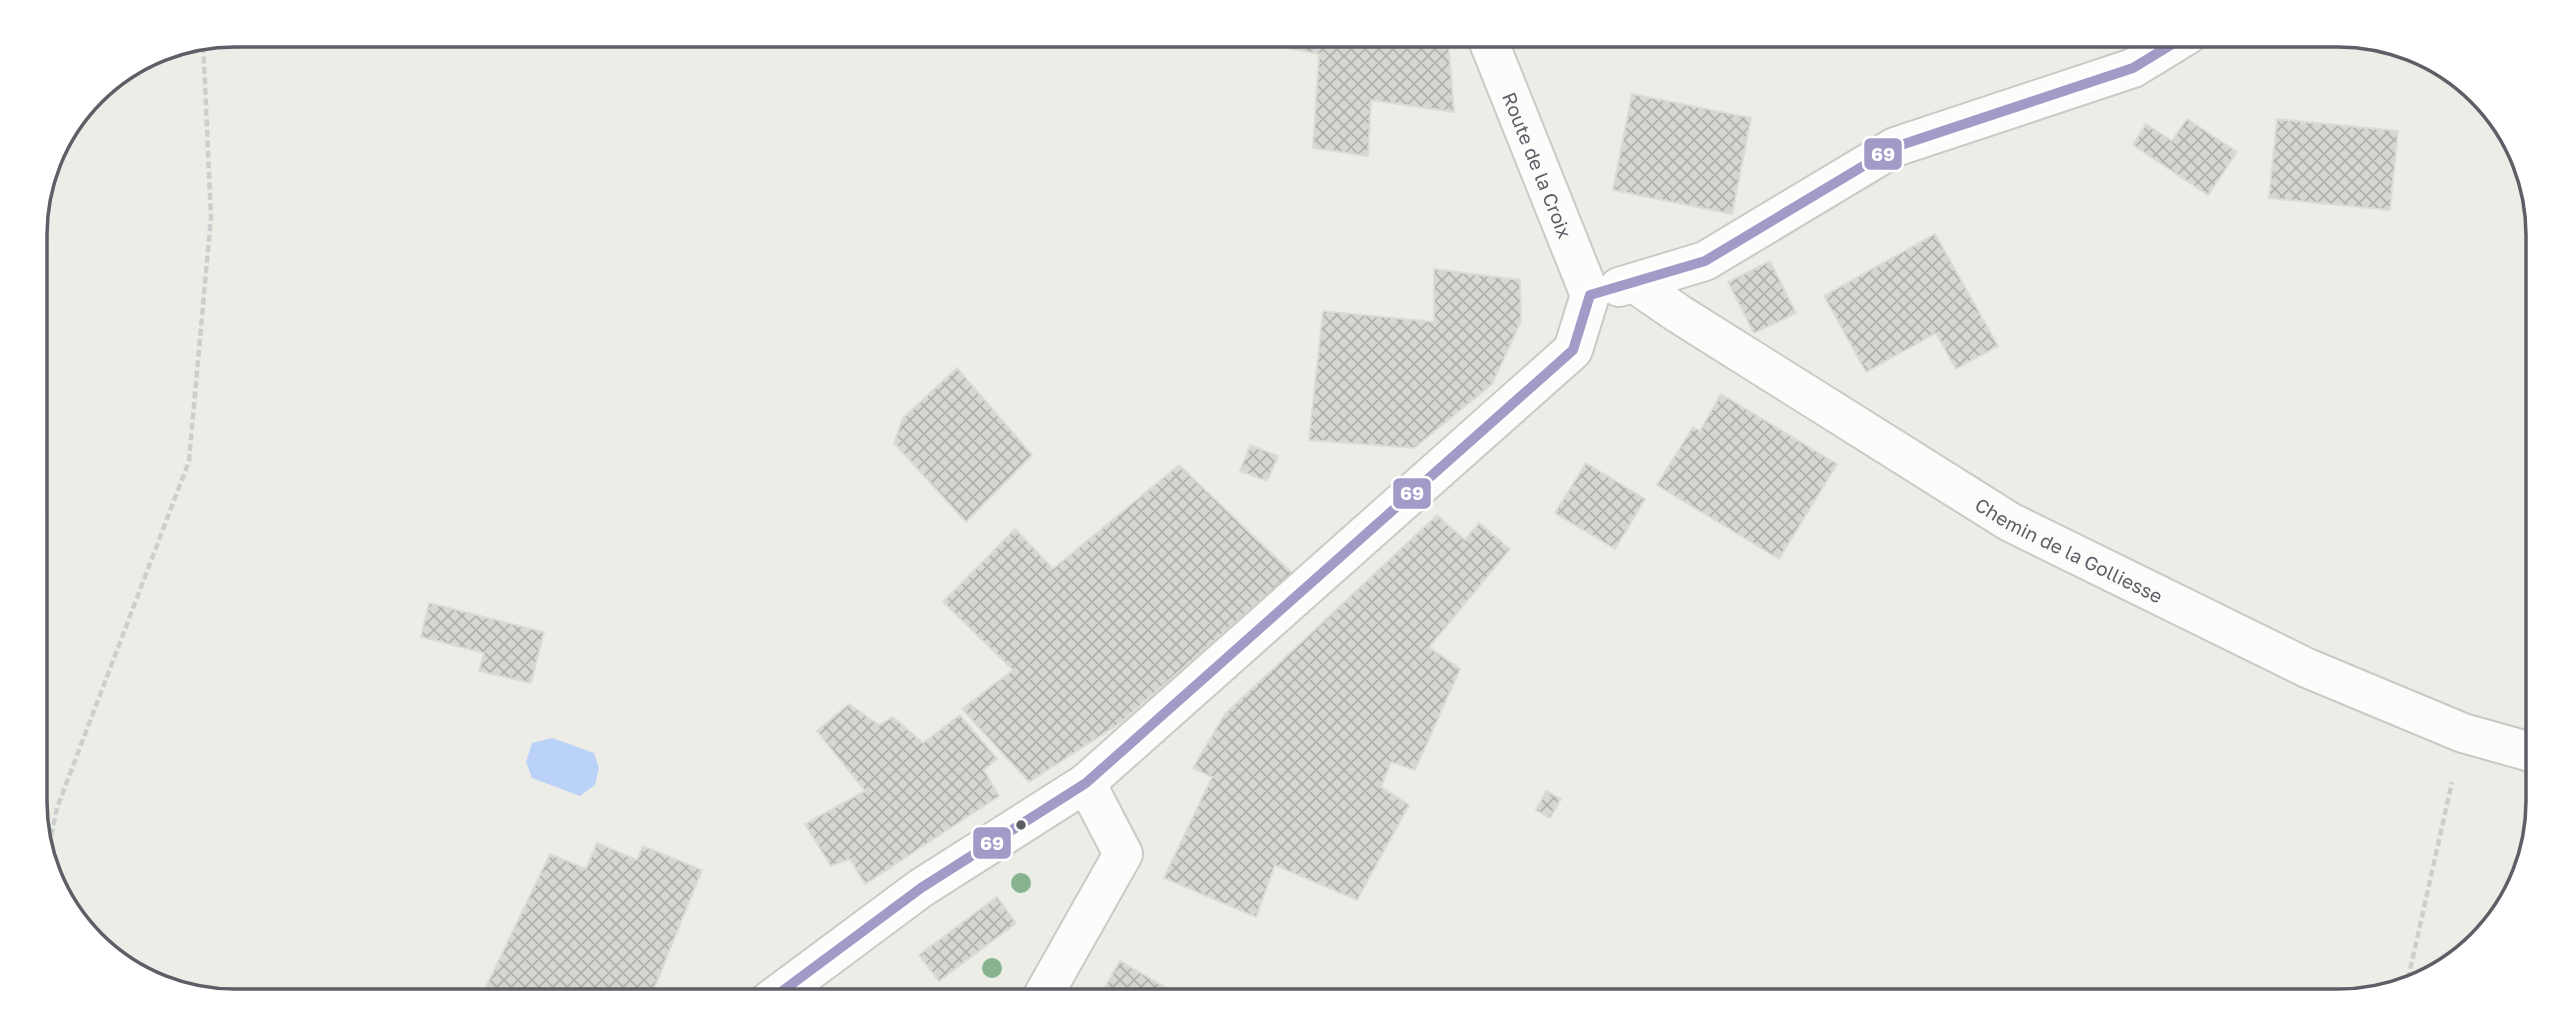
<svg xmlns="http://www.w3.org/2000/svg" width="2573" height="1036" font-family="'Golos Text',sans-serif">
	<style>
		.water { fill: #bbd2f8 }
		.building { fill: url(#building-cross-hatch); stroke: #dcdcd6; stroke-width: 2 }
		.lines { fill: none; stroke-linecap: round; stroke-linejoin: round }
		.minor-casing { stroke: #c9cac8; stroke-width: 42 }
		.path { stroke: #cbcfce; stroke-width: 4.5; stroke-dasharray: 7 3.5; stroke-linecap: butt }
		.minor { stroke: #fcfcfb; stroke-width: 38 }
		.bus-1-casing { stroke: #fff; stroke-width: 16 }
		.bus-1 { stroke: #a29bc7; stroke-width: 10 }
		.tree { fill: #87b48f }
		.bus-dot { fill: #5d5f66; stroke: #fff; stroke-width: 2.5 }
		.labels { text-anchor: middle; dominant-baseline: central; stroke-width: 5; stroke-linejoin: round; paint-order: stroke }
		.street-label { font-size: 19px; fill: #5d5f66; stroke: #fff }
		.rim { fill: none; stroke: #5d5f66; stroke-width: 3.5 }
		.line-badge { stroke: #fff; stroke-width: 2.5 }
		.badge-label { font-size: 19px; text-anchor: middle; font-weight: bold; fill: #fff }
	</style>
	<defs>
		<pattern id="building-cross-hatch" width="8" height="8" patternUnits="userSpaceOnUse" patternTransform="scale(1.75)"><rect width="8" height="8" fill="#d6d6d2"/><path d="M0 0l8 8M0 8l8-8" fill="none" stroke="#b1b1ae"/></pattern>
	</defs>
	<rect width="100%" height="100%" fill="#edede7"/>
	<path class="water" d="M552,738l42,15 5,15 -4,17 -15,11 -48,-18 -6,-16 6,-19z"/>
	<path class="building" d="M1274,35h164l10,5 6,72 -83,-12 -3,56 -55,-8 6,-94 -47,-9z
		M1915,35h69l-1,5z
		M1632,94l119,24 -19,96 -119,-24z
		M2187,119l50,33 -29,43 -75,-50 13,-21 26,17z
		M2277,119l121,12 -8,79 -121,-12z
		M1935,234l63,112 -42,23 -20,-36 -70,39 -42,-76z
		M1770,261l26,52 -42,20 -26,-51z
		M1434,269l86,11 1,41 -29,63 -78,64 -105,-8 14,-129 111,11z
		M957,368l75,87 -66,67 -72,-79 9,-25z
		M1721,394l116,70 -58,95 -122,-74 36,-58 7,4z
		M1250,445l28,11 -11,25 -27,-10z
		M1586,463l59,36 -30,50 -60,-36z
		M1179,465l113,108 -172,150 -91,59 -67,-73 51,-39 -70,-68 72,-73 38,40z
		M1437,515l28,25 14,-17 31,26 -81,98 31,22 -45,101 -24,-8 -10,25 28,18 -52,95 -82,-35 -19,52 -92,-39 48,-101 -19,-9 32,-54z
		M429,603l115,29 -13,51 -52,-12 5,-18 -63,-16z
		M849,704l30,21 14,-8 30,26 37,-28 37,44 -13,11 15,26 -134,88 -15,-25 -19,7 -26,-42 60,-33 -48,-60z
		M1546,791l15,8 -11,19 -14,-8z
		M597,843l40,17 6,-14 59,24 -53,131h-132l-32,-12 65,-135 36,15z
		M997,897l19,26 -77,58 -20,-26z
		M1120,961l69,40h-92z"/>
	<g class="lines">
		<g class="minor-casing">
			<g id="minor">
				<path id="s1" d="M1486,35l104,260"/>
				<path id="s2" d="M1634,283l45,31 331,208 297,146 156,65 75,21"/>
				<path d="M1619,287l86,-26 190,-114 238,-79 54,-33"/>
				<path d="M769,1001l152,-113 165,-105 487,-433 17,-55"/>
				<path d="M1040,1001l83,-147 -37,-71"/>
			</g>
		</g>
		<path class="path" d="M47,856l10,-48 132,-347 22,-244 -8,-176
			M2408,979l44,-197"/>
		<use href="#minor" class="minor"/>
		<g class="bus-1-casing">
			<path id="bus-1" d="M1590,295l115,-34 190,-114 238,-79 54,-33
				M769,1001l152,-113 165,-105 487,-433 17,-55"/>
		</g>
		<use href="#bus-1" class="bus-1"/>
	</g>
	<g class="tree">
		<circle cx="1021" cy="883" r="10"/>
		<circle cx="992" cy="968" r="10"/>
	</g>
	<circle class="bus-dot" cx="1021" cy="825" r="6"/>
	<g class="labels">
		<g class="street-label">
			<text stroke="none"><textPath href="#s1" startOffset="140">Route de la Croix</textPath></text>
			<text stroke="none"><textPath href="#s2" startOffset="511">Chemin de la Golliesse</textPath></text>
		</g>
	</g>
	<path d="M0 0H2573V1036H0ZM235 47H2338A188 188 0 0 1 2526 235V801A188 188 0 0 1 2338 989H235A188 188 0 0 1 47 801V235A188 188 0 0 1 235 47Z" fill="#fff" fill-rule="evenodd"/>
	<path class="rim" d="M235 47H2338A188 188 0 0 1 2526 235V801A188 188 0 0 1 2338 989H235A188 188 0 0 1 47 801V235A188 188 0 0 1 235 47Z"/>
	<g class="line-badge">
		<rect x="1863" y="137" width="40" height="34" rx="7" fill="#a29bc7"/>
		<rect x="1392" y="477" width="40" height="33" rx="7" fill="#a29bc7"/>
		<rect x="972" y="826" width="40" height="34" rx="7" fill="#a29bc7"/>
	</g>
	<g class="badge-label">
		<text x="1883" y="161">69</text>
		<text x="1412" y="500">69</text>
		<text x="992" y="850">69</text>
	</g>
</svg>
